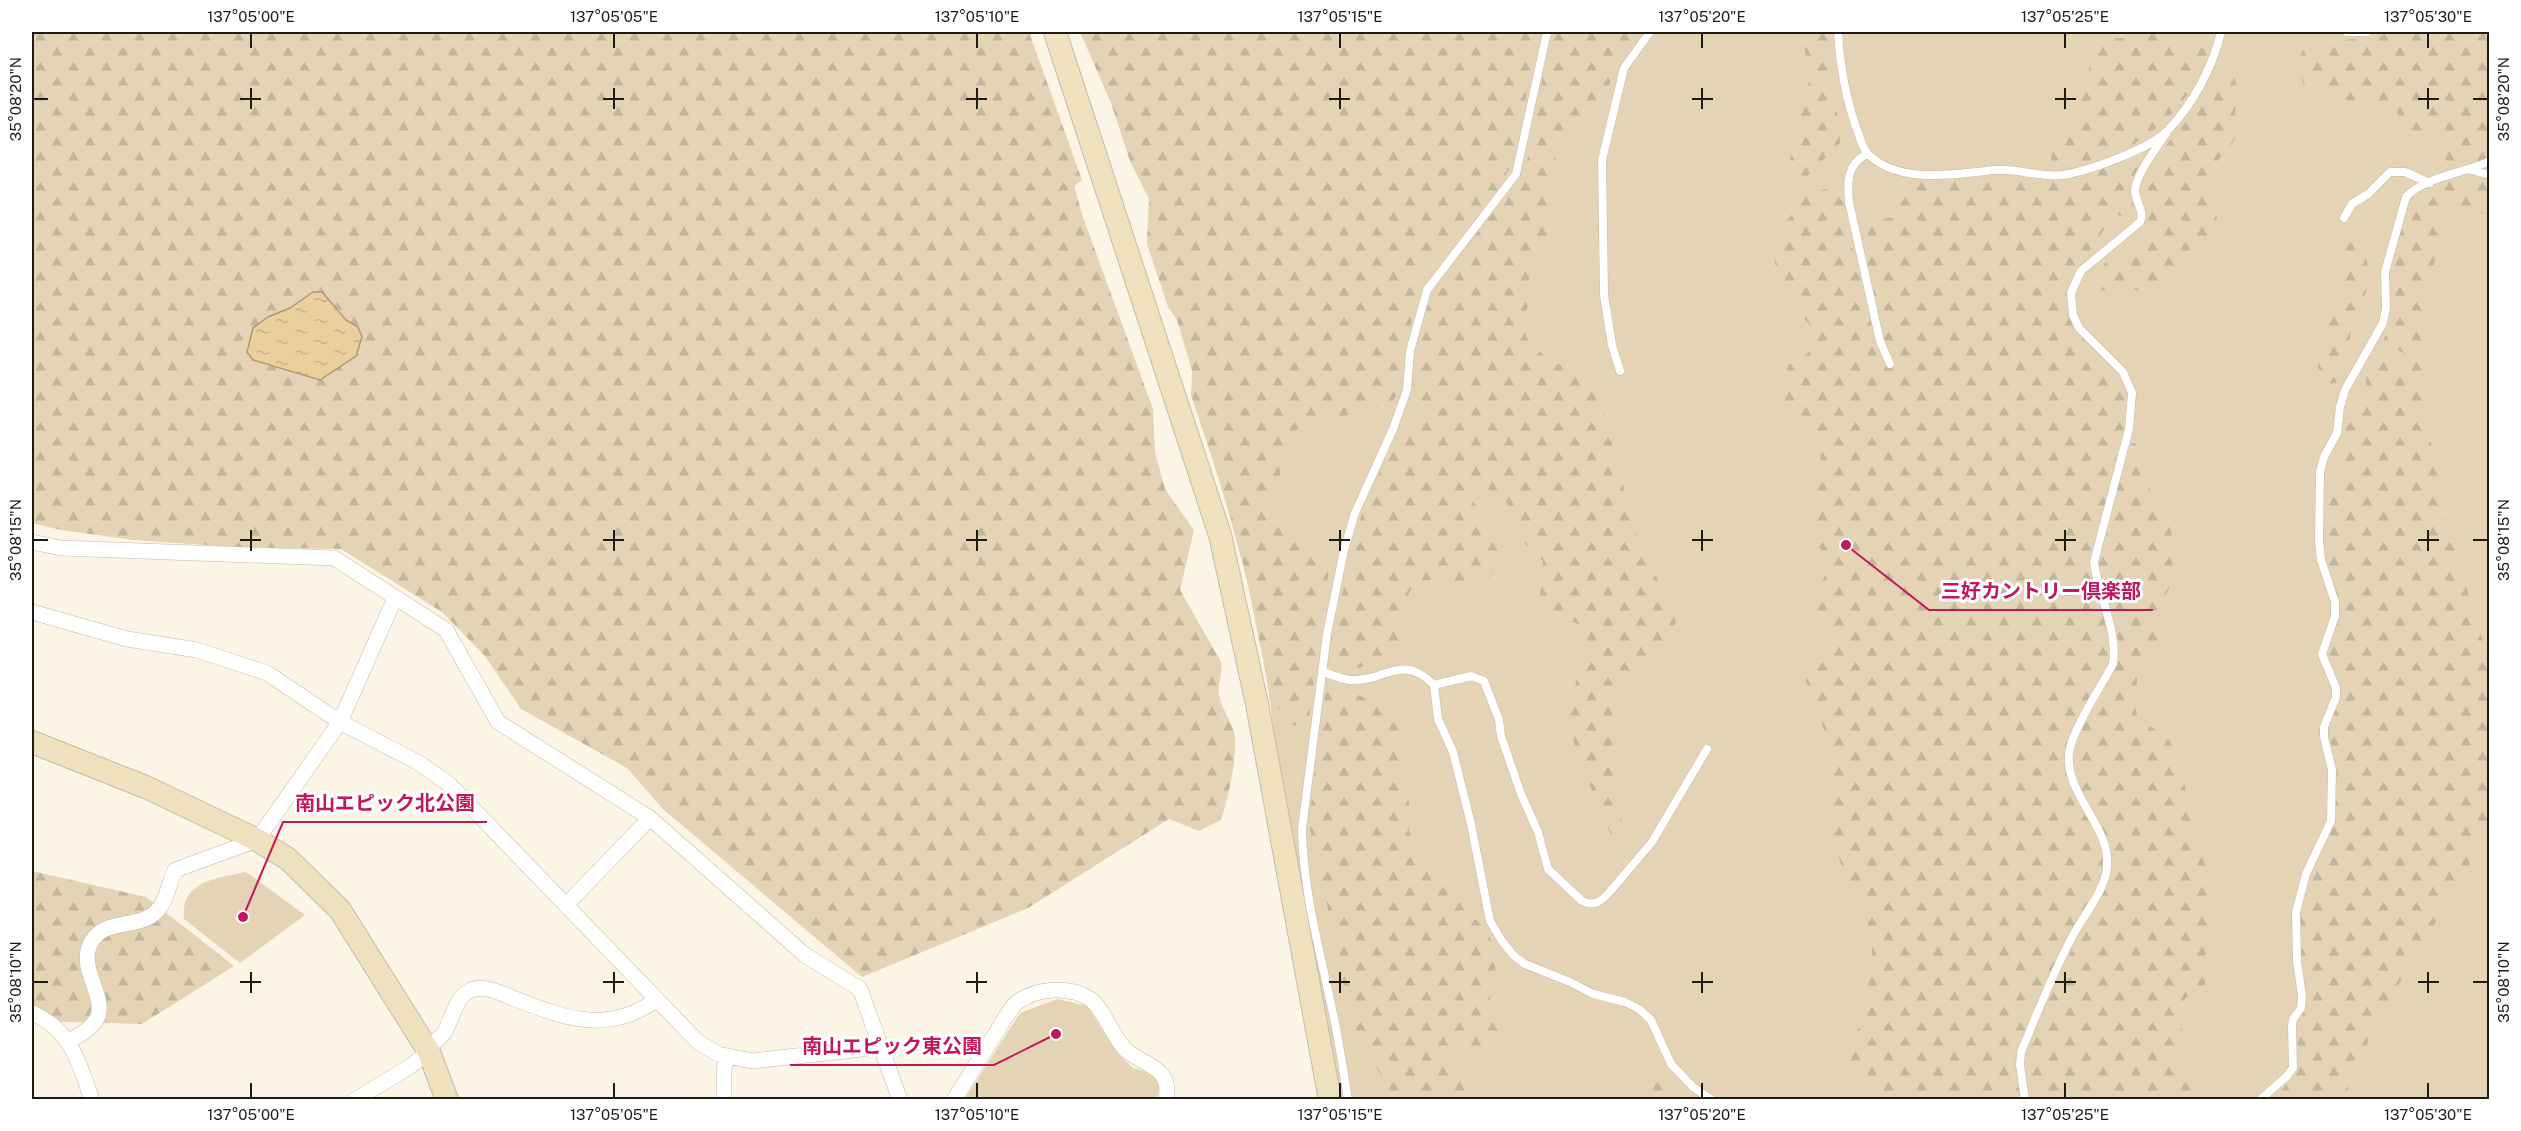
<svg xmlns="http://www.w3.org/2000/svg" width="2521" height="1131" font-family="'Public Sans','Noto Sans JP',sans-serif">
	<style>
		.green { fill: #e4d3b4 }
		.forest { fill: url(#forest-firs); fill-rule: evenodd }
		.water { fill: url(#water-ripples); stroke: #ae9a74; stroke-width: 1.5 }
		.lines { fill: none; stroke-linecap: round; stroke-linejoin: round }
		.lane-casing { stroke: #c2baac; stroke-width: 9 }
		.street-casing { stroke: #c2baac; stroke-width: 16 }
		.secondary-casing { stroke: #c2baac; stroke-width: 24 }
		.lane { stroke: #fff; stroke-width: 8 }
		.street { stroke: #fff; stroke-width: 15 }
		.secondary { stroke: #f0e1be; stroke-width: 22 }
		.ticks { fill: none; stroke: #1e1b16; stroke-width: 2 }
		.leader { fill: none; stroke: #c2185b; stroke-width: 2 }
		.callout-dot { fill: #c2185b; stroke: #fff; stroke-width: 2 }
		.callout-label { font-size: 20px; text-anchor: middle; font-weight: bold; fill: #c2185b; stroke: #fff; stroke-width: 6; stroke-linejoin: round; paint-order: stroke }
		.neatline { fill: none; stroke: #1e1b16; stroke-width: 2 }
		.ticks-label { font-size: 15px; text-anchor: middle; fill: #1e1b16 }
	</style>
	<defs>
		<pattern id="forest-firs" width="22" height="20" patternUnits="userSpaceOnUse" patternTransform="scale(1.5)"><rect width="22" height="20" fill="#e4d3b4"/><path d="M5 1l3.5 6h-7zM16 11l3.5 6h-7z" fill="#c3b59a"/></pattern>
		<pattern id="water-ripples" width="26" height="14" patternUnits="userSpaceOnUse" patternTransform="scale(1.5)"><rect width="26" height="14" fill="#ebd09d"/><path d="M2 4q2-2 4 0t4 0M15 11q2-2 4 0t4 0" fill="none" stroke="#c9b286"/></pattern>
	</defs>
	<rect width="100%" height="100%" fill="#fcf4e5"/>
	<path class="green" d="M1541,32h948l1,793 -3,5 3,1 -1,268h-1151l-62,-343c-10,-125 -44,-242 -85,-361l219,-68 9,-46 76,-88z
		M246,872l59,43 -65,48 -56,-44c-4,-38 33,-41 62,-47z
		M1057,999l30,7 31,48 15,14 22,6 6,12 -5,13 -192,1 56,-87z"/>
	<path class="forest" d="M32,32h997l53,148 -8,6 9,31 70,192 2,43 10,37 29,41 -14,60 41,72c2,12 -4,23 -2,32 2,14 12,26 15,39 5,18 -7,70 -13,87l-22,11 -30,-12 -141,89 -166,69 -198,-167 -37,-42 -106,-59 -36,-53 -43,-44 -101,-63 -108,-2 -99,-7 -73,-10 -29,-7zM313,292h9l24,28 12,7 -2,29 -12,8 -92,-27c4,-18 21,-21 36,-29 9,-4 17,-10 25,-16z
		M1080,32h461l-32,137 -14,24 -76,88 -20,109 -6,11 -12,6 -78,19 -14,8 -17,77 3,11c23,14 42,23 54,48l-20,147 -8,9 -10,-1 -20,-26 -26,-129 -21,-78 -33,-97 1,-24 -15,-51 -9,-13 -21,-63 2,-45 -19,-38 -19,-58z
		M1551,32h84l-9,20 -13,16 -2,13 -14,35 -9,5 -17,1 -10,11 -5,19 -2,51 -4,31 -3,5 -16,6 -4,17 4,30 -6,25v16l5,11 23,18 24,9 20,18 38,140 41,92 -6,20 -7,8 -31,17 -19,49 -1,47 11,67 -4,6 -8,-1 -6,-10 -31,-80 -4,-27 9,-53 8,-19 1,-13c-13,-18 -36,-5 -49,-23l4,-48c-7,-8 -16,-14 -22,-21 -9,-12 -10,-28 -16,-42l-46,-25 -3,5c12,14 44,61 42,80 -1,8 -6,15 -10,22l-15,6 -38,-7 -20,3c-7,12 -11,23 -13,36 -1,6 1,14 -2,19 -8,19 -40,35 -60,33l-7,-9 -2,-22 31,-126 34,-78 12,-1c5,-9 12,-19 10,-30 -2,-6 -5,-11 -5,-18 2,-36 9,-76 27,-107l80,-100 8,-22z
		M1805,32h26v52l9,44v15l-36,36 -14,-5c-3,-16 5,-24 6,-38 2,-16 -6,-22 0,-43 25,-13 11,-22 9,-42 -1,-6 0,-13 0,-19z
		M2140,32h19l20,18 25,-2 6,6c-21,48 -53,83 -103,103 -20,8 -32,13 -53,12 -12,-36 13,-28 23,-50 3,-8 0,-19 4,-27 2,-5 6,-7 7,-12 3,-11 -1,-22 6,-32 11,-16 33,-5 46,-16z
		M2388,32h101v124c-14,8 -25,12 -42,9l-8,-30 -32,-6 -13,-22 -20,-2 -17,2 -17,-12 -24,-5 -13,-7c-5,-16 -7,-25 4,-39l73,-8z
		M2219,75h11l5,4 4,23 -4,9 1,25 -6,11 -8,7 -7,13 -3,21 4,11 1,19 -12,21 -11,5 -14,21 -10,8 -29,18 -23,-3 -9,4 -12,-4 -3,-6c5,-7 9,-19 16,-24 12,-7 34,-6 36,-24 3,-19 -8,-34 -5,-51l68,-101z
		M2152,146c-7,12 -24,32 -22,47 1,8 7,14 5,22l-6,3 -15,-4 -45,68 -3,23 3,12 5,11 18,21 28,25 8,16 -3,33 -35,141 22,86 -3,13 -39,75 -4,27 3,14 34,73 -1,19 -4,13 -30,52 -51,113c-2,18 -1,33 4,50h-153c-5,-18 -22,-27 -27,-46l23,-33 8,-67 -1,-22 -39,-88 -5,-19 5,-27 -5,-34 1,-22 -22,-60 3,-25 12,-2 9,-4c0,-28 -18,-24 -19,-44 -1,-15 14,-23 16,-37 1,-13 -16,-32 -17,-47 -2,-24 15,-44 10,-68 -4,-22 -26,-28 -34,-48 -4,-11 0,-29 2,-41l23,-14 6,-14c-4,-10 -10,-15 -17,-23 -18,-19 -26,-40 -26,-66l8,-7 1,-15 21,-28 20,-9 12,-2 9,17 3,29 17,61 10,50 12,23 9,-7 -11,-18 -25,-109 6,-12 30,-4 13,-35 100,-6 45,5 17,-1 55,-21z
		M2474,176l15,4v34l-45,-2 -18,95 3,126 17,87 43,141v170h-2l-27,51 -74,123 -38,78v16h-68v-7c4,-6 12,-12 15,-19 12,-21 -9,-37 11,-64l-5,-48v-61l8,-25 24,-52 4,-53 -10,-41 12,-31 -13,-43c0,-16 15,-26 12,-44 -2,-17 -11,-33 -15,-50 -4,-20 -1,-45 3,-65l12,-5 6,-7 -7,-13 4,-7 6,-43 18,-20 2,-33 6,-12 10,-2 19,6 2,-7 -13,-6 -7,-6 6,-33 -1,-32 19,-75 15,-13 40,-11z
		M2348,236l8,2 9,16 4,15 -3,23 -5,17 -9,15 -6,40 -10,19 -8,1 -10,-16 2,-21 7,-34 11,-11 1,-59z
		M2135,443l4,6 10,30 1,15 16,22 5,15 2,10 -2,16 3,18 -6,16 -12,21 2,36 -7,15 -13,12 -4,25 3,16 33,25 13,36 13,63 16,44 1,51 -3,12 -6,10 4,18 -3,10c-15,6 -28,17 -26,35 1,5 4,9 4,14 1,8 -1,15 -4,23l26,42h-176l-5,-16 1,-30 50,-111 32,-59 4,-11 -1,-26 -34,-68 -3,-12 3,-25 42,-81 -1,-24 -18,-71 29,-121z
		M1332,687l15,2 25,13 24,6 7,13 -1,21 -4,11 10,42 3,23 -2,12 4,11 38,37 11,28 25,25 8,19 1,13 -7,41 9,13v26c-14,11 -22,10 -39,5l-6,5 2,13c12,10 19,17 19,33h-79l-41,-69 -1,-17 -18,-57 -1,-20 -25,-111 10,-94 7,-41z
		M32,871l114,26 88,69 -92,58 -110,-3z
		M1655,1061h5l7,8 14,30h-31l-4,-19 1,-12z"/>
	<path class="water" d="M313,292h9l24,28 12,7 4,10 -6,19 -36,24 -67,-20 -6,-8 6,-24 15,-11 22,-9z"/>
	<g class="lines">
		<g class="lane-casing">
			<path id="lane" d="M1838,32c2,36 9,72 22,106 2,5 4,13 8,16 31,31 88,20 127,16 23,-2 46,8 68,5 25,-4 87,-26 104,-44 26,-26 46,-65 54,-99
				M2347,32h20
				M1867,154c-20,10 -20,28 -18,48l31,139 10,23
				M2471,170l19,5
				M2344,218l8,-14 16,-10 22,-22h15l25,11
				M1620,371l-8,-26 -8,-50 -2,-135 22,-92 26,-36
				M1322,671c9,4 18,8 28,9 36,2 51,-28 84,5l4,34 15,33 18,72 19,97 12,20 11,14 12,9 45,18 23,12 32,8 14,7 12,11 20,44 22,23 19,13
				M1434,685l37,-9 13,5 15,39 2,16 20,58 17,38 10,37 34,32c10,5 17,2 25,-6l45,-53 55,-93
				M1348,1100c-4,-26 -8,-52 -13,-77 -13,-65 -32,-128 -33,-194l25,-195 17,-84 11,-37 38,-84 14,-39 3,-39 17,-61 89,-116 31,-142
				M2025,1100l-5,-35 1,-13c16,-38 31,-77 50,-113 11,-21 29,-42 35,-65 10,-44 -41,-77 -37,-120 3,-25 32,-67 44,-90 5,-35 -15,-68 -19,-102l35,-133 3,-36 -9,-21 -44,-44 -6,-13 -2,-22 10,-22 59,-49c5,-12 -5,-20 -5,-32 1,-16 23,-44 32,-58
				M2260,1100l26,-23 7,-9 -1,-42 1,-7 8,-11 1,-13 -5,-33 -1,-50 10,-38 25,-53 1,-51 -8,-33v-10l12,-30v-9l-14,-34 13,-38v-14l-14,-42 -2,-20 1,-68 4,-15 13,-24 3,-26 5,-17 38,-67 3,-15 -1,-36 21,-75c18,-20 59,-24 84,-36"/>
		</g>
		<g class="street-casing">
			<path id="street" d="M32,542l29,6 273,10 112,72 52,92 152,96 155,137 55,34 40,111
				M32,612l95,27 70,11 70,23 73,49 79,41 30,21 249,258 20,12 34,7 128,-14
				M566,905l84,-87
				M32,1013c39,16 47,50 60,87
				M69,1041c10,-6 23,-12 28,-23 11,-23 -24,-53 -3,-80 15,-19 46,-10 62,-26 11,-11 13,-29 19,-42l82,-30 83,-118 55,-124
				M425,1047c8,-4 14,-7 19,-14 9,-14 11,-39 30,-44 13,-3 27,4 39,9 51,20 94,37 143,2
				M355,1100l54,-33 20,-15
				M724,1100v-30l3,-14
				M954,1100c15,-24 29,-47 44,-70 5,-9 11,-20 18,-27 20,-15 53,-18 74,-4 14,9 23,40 37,52 20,16 45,16 39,49"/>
		</g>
		<g class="secondary-casing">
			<path id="secondary" d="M1055,32l165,503 37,169 73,396
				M32,742l116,46 109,52 31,19 52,51 89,142 18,48"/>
		</g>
		<use href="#lane" class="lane"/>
		<use href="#street" class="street"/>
		<use href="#secondary" class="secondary"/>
	</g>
	<path class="ticks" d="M251,33v15M614,33v15M977,33v15M1340,33v15M1702,33v15M2065,33v15M2428,33v15M251,88v21M614,88v21M977,88v21M1340,88v21M1702,88v21M2065,88v21M2428,88v21M33,99h15M240,99h21M603,99h21M966,99h21M1329,99h21M1692,99h21M2055,99h21M2418,99h21M2473,99h15M251,530v21M614,530v21M977,530v21M1340,530v21M1702,530v21M2065,530v21M2428,530v21M33,540h15M240,540h21M603,540h21M966,540h21M1329,540h21M1692,540h21M2055,540h21M2418,540h21M2473,540h15M251,972v21M614,972v21M977,972v21M1340,972v21M1702,972v21M2065,972v21M2428,972v21M33,982h15M240,982h21M603,982h21M966,982h21M1329,982h21M1692,982h21M2055,982h21M2418,982h21M2473,982h15M251,1083v15M614,1083v15M977,1083v15M1340,1083v15M1702,1083v15M2065,1083v15M2428,1083v15"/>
	<path class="leader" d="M1846 545L1929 610H2153M243 917L283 822H487M1056 1034L994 1065H790"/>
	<g class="callout-dot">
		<circle cx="1846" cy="545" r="6"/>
		<circle cx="243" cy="917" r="6"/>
		<circle cx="1056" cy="1034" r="6"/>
	</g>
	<g class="callout-label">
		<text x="2041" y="598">三好カントリー倶楽部</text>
		<text x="385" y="810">南山エピック北公園</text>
		<text x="892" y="1053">南山エピック東公園</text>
	</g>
	<rect width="2521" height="1131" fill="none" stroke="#ffffff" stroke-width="66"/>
	<rect x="33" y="33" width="2455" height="1065" class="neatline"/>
	<g class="ticks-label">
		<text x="251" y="22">137°05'00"E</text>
		<text x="614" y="22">137°05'05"E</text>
		<text x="977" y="22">137°05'10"E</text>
		<text x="1340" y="22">137°05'15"E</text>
		<text x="1702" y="22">137°05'20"E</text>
		<text x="2065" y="22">137°05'25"E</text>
		<text x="2428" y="22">137°05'30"E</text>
		<text transform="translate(16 99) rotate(-90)" y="5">35°08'20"N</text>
		<text transform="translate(2504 99) rotate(-90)" y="5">35°08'20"N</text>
		<text transform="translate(16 540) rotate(-90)" y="5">35°08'15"N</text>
		<text transform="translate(2504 540) rotate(-90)" y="5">35°08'15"N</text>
		<text transform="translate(16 982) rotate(-90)" y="5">35°08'10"N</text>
		<text transform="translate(2504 982) rotate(-90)" y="5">35°08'10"N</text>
		<text x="251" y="1120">137°05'00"E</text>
		<text x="614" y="1120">137°05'05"E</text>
		<text x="977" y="1120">137°05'10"E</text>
		<text x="1340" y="1120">137°05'15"E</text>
		<text x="1702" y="1120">137°05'20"E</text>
		<text x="2065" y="1120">137°05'25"E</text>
		<text x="2428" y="1120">137°05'30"E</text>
	</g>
</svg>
